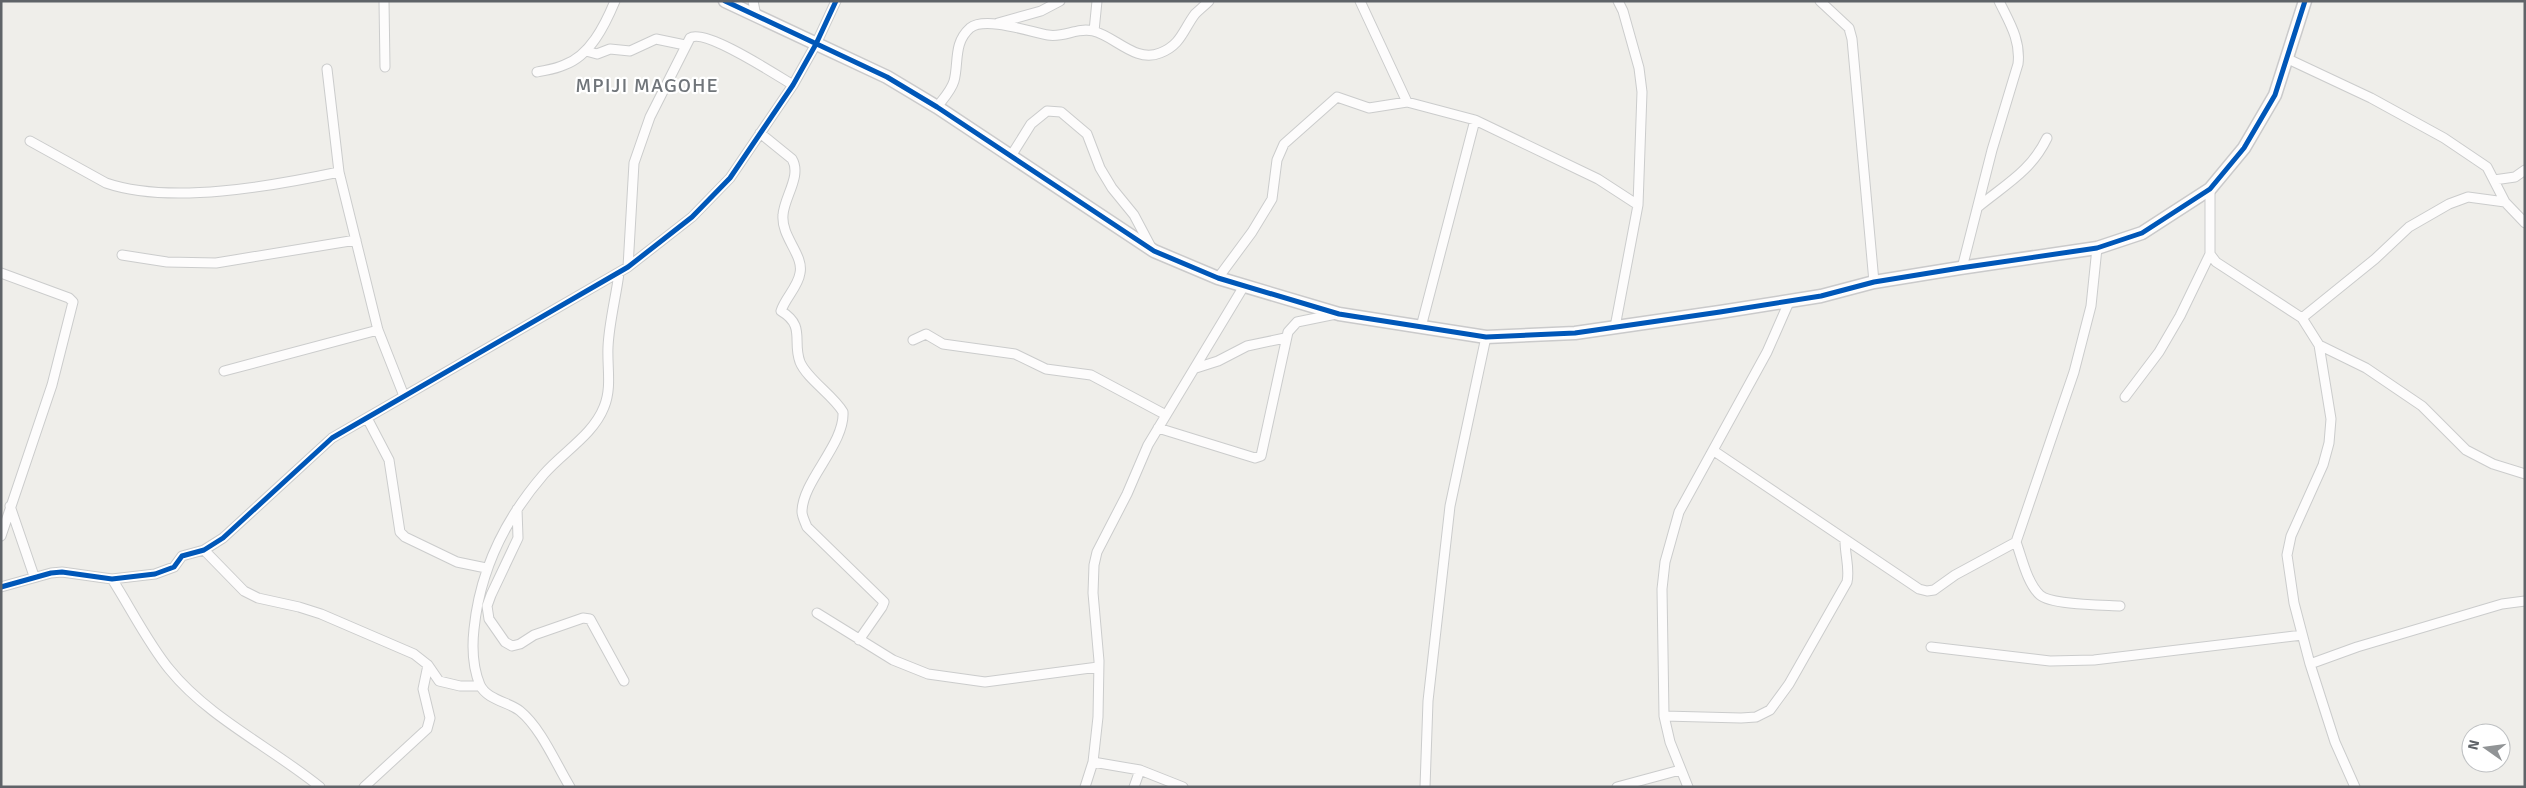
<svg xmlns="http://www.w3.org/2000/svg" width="2526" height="788" font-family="Signika,sans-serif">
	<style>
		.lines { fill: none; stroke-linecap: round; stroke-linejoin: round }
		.street-casing { stroke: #cbcccc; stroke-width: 11 }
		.secondary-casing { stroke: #cacacb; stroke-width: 15 }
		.street { stroke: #fdfcfc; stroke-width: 9 }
		.secondary { stroke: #fdfcfc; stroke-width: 12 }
		.cycleway-casing { stroke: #fff; stroke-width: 8 }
		.cycleway { stroke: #0057b8; stroke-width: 5 }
		.labels { text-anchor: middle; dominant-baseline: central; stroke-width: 4.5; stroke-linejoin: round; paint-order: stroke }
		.quarter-label { font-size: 20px; letter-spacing: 1px; fill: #70757a; stroke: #fff }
	</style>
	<rect width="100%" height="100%" fill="#efeeea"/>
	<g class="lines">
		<g class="street-casing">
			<path id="street" d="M384,1l1,66
				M753,1l3,15
				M1360,1l47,101
				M1820,1l29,27 3,11 22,243
				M998,23l43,-12 19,-10
				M1094,31l3,-30
				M586,51l11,3 13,-5 20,2 26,-12 29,6
				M2288,59l83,39 73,40 43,29 18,35 20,21
				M327,69l12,103 39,158 26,66
				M537,72c9,-2 19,-3 27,-7 26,-9 41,-40 51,-64
				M937,107c6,-8 14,-16 17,-26 5,-18 -1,-38 16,-53 15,-12 61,4 78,7 16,3 29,-8 45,-4 22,5 42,32 67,22 21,-8 23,-23 35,-39 4,-4 9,-8 14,-13
				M760,133l32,26c10,17 -8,38 -9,56 -2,22 21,40 17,58 -2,14 -15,25 -19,38 25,15 11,30 19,51 7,17 33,33 43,50 2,32 -41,69 -41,100 0,4 3,10 5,15l77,75 -2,5 -23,33
				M30,141l76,42c64,22 167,3 233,-11
				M1011,156l20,-32 16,-13 14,1 26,22 13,34 12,20 22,27 18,34
				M2494,180l21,-3 10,-7
				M2210,189v65l6,8 86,56 17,27 12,74 -2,24 -6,22 -32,71 -4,19 7,48 16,61 25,78 20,45
				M1978,207c28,-23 53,-36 69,-69
				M122,255l45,7 49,1 140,-23
				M628,267l6,-104 16,-46 40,-79c15,-10 86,37 103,47
				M1962,268l30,-118 26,-86c3,-24 -9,-42 -19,-63
				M1,273l68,25 4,4 -21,83 -51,151
				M1218,278l34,-46 20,-33 5,-39 7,-16 53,-47 32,11 38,-6 68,18 123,59 40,26
				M2302,318l73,-59 34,-32 40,-23 19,-7 37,5
				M1421,327l54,-207
				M1615,327l23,-122 4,-113 -3,-24 -16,-57 -5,-10
				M913,340l13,-6 17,10 72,10 31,15 45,6 75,40
				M2319,345l47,23 56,38 44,44 27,14 32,10
				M1196,368l22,-7 29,-15 38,-8
				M224,371l154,-41
				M2125,397l34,-45 21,-36 30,-62
				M367,418l22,42 11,72 5,5 52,25 29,6
				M1158,428l97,30 6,-2 27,-124 9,-10 39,-8
				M1714,451l205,138 8,2 7,-1 21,-15 61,-33 58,-170 17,-66 6,-58
				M10,506l24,70
				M517,509l1,29 -27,57 -4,11 2,13 16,23 7,4 8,-2 14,-9 49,-17 7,1 34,62
				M2016,542c6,16 11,41 24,53 11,10 63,10 80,11
				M204,550l40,41 14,7 41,9 22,7 93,40 14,11 11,16 21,5h20
				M112,579c18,28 37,66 58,91 38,47 102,78 150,117
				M1,587l50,-14 11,-1 50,7 43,-5 19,-7 8,-11 22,-6 19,-12 109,-100 296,-171 64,-50 38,-39 63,-93 23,-41 20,-43
				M817,613l76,47 35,14 57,8 113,-15
				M1931,647l119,14 44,-1 208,-25
				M2310,664l47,-17 145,-43 23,-3
				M1664,716l77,2 15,-1 14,-7 19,-26 58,-102c3,-13 -2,-27 -2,-41
				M1093,762l47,8 43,17
				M364,787l63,-58 3,-11 -7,-29 5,-24
				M570,787c-14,-23 -29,-59 -50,-76 -11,-9 -33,-11 -40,-26 -7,-17 -8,-38 -6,-56 6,-59 31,-110 70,-155 19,-22 49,-39 60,-67 8,-19 3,-40 4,-60 1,-24 8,-50 11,-74
				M1085,787l8,-25 5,-45 1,-56 -6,-68 1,-28 3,-13 30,-58 21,-49 96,-159
				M1134,787l6,-17
				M1425,787l3,-86 22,-195 36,-169
				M1617,787l63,-17
				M1688,787l-18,-45 -6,-26 -2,-127 3,-27 14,-50 88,-160 22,-50"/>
		</g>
		<g class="secondary-casing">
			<path id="secondary" d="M725,1l162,76 50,30 217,144 64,27 121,36 147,23 89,-4 145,-21 101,-16 53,-14 86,-14 137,-20 45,-15 68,-44 34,-41 31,-53 30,-94"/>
		</g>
		<use href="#street" class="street"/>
		<use href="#secondary" class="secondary"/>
		<g class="cycleway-casing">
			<path id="cycleway" d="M725,1l162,76 50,30 217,144 64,27 121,36 147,23 89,-4 145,-21 101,-16 53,-14 86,-14 137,-20 45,-15 68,-44 34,-41 31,-53 30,-94
				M1,587l50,-14 11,-1 50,7 43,-5 19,-7 8,-11 22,-6 19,-12 109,-100 296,-171 64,-50 38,-39 63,-93 23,-41 20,-43"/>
		</g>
		<use href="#cycleway" class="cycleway"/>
	</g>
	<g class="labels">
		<g class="quarter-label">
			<text x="647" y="85">MPIJI MAGOHE</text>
		</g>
	</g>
	<rect width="2526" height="788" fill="none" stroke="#5f6368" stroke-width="5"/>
	<g transform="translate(2486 748) rotate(284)"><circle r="24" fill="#ffffff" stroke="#bfc1c3"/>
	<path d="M0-4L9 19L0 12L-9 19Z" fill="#919496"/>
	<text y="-8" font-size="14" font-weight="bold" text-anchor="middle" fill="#5f6368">N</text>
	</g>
</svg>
